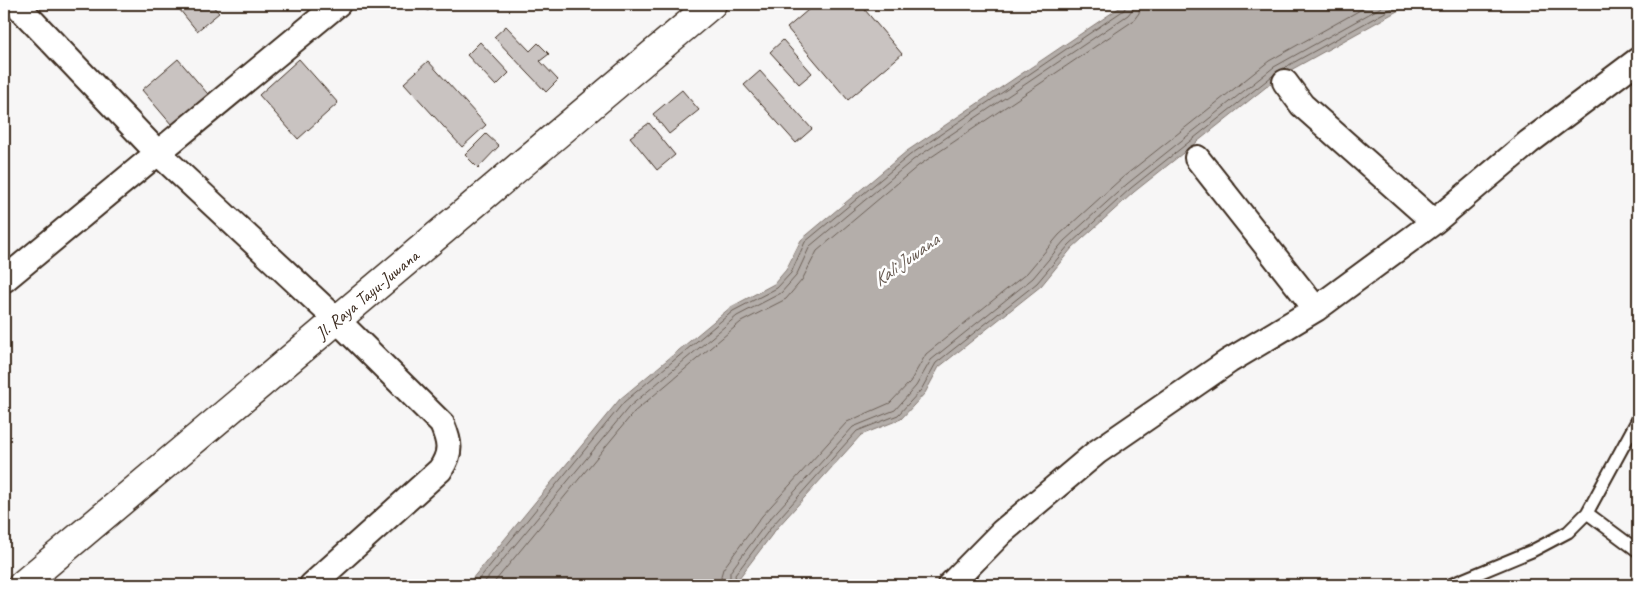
<svg xmlns="http://www.w3.org/2000/svg" width="1642" height="589" font-family="Caveat,sans-serif">
	<style>
		.water { fill: #b4aeaa; stroke: #847972 }
		.lines { fill: none; stroke-linecap: round; stroke-linejoin: round }
		.shore { stroke: #6b5f56; stroke-width: 1 }
		.building { fill: #c9c3c1; stroke: #3b2a1e }
		.service-casing { stroke: #3b2a1e; stroke-width: 15 }
		.minor-casing { stroke: #3b2a1e; stroke-width: 28 }
		.secondary-casing { stroke: #3b2a1e; stroke-width: 31 }
		.service { stroke: #fff; stroke-width: 11 }
		.minor { stroke: #fff; stroke-width: 24 }
		.secondary { stroke: #fff; stroke-width: 28 }
		.labels { text-anchor: middle; dominant-baseline: central; stroke-width: 5; stroke-linejoin: round; paint-order: stroke }
		.street-label { font-size: 18px; fill: #3b2a1e; stroke: #fff }
		.water-label { font-size: 19px; font-style: italic; fill: #65584f; stroke: #fff }
	</style>
	<rect width="100%" height="100%" fill="#f7f6f6"/>
	<filter id="ink" filterUnits="userSpaceOnUse"><feTurbulence type="fractalNoise" baseFrequency=".02" numOctaves="2"/><feDisplacementMap in="SourceGraphic" scale="10" xChannelSelector="R" yChannelSelector="G"/><feConvolveMatrix kernelMatrix="1 2 1 2 8 2 1 2 1" color-interpolation-filters="sRGB"/></filter>
	<g filter="url(#ink)">
		<path class="water" d="M1125,4h285l-130,72 -146,116 -62,56 -31,38 -102,81 -14,26 -24,26 -40,16 -84,93 -38,50 3,7h-275l153,-186 111,-92 43,-23 12,-14 15,-30 106,-89z"/>
		<g class="lines">
			<path class="shore" d="M1280,70l120,-66
				M474,585l150,-183 109,-91 44,-23 14,-15 14,-31 105,-87 214,-145 3,-6
				M482,585l147,-178 108,-91 44,-23 15,-17 14,-30 103,-86 215,-145 4,-5 1,-6
				M492,585l142,-173 107,-90 45,-23 16,-19 15,-29 101,-85 215,-145 6,-8 1,-9
				M722,585l-1,-9 2,-7 39,-53 85,-94 43,-19 20,-21 16,-28 101,-81 32,-38 63,-57 147,-117 102,-57
				M730,585v-13l38,-51 85,-94 42,-17 21,-24 15,-26 102,-82 31,-37 63,-57 147,-117 113,-63
				M737,585l-2,-10 38,-50 84,-94 41,-16 23,-25 15,-27 101,-80 32,-38 62,-57 145,-115"/>
		</g>
		<path class="building" d="M175,4h36l8,9 -22,18z
			M305,4h24l-17,11z
			M420,4h14l-6,7z
			M815,4h45l42,50 -54,46 -61,-72z
			M506,26l24,25 8,-8 11,11 -9,7 18,19 -12,12 -52,-55z
			M783,40l29,33 -13,11 -29,-32z
			M480,42l29,31 -13,13 -29,-31z
			M178,59l35,41 -36,31 -35,-41z
			M299,59l39,44 -40,36 -39,-44z
			M428,61l58,64 -24,22 -58,-64z
			M760,71l52,58 -16,14 -52,-58z
			M682,90l17,20 -30,24 -16,-20z
			M649,123l26,32 -18,15 -27,-33z
			M486,134l13,12 -21,22 -13,-13z"/>
		<g class="lines">
			<g class="service-casing">
				<path id="service" d="M1587,513l51,38
					M1450,585l82,-34 36,-19 19,-19 51,-94"/>
			</g>
			<g class="minor-casing">
				<path id="minor" d="M16,4l141,148 181,169 104,103c8,19 10,28 -2,46l-128,115
					M1285,82l17,23 132,117
					M1197,158l119,151
					M4,280l334,-276
					M950,585l52,-53 95,-80 132,-91 87,-52 118,-87 95,-80 109,-82"/>
			</g>
			<g class="secondary-casing">
				<g id="secondary">
					<path id="s1" d="M22,585l690,-581"/>
				</g>
			</g>
			<use href="#service" class="service"/>
			<use href="#minor" class="minor"/>
			<use href="#secondary" class="secondary"/>
		</g>
	</g>
	<g class="labels">
		<g class="street-label">
			<text stroke="none"><textPath href="#s1" startOffset="451">Jl. Raya Tayu-Juwana</textPath></text>
		</g>
		<g class="water-label">
			<text transform="translate(906 260) rotate(-36)">Kali Juwana</text>
		</g>
	</g>
	<rect width="1642" height="589" fill="none" stroke="#fff" stroke-width="20"/>
	<rect x="10" y="10" width="1622" height="569" fill="none" stroke="#3b2a1e" stroke-width="2" filter="url(#ink)"/>
</svg>
